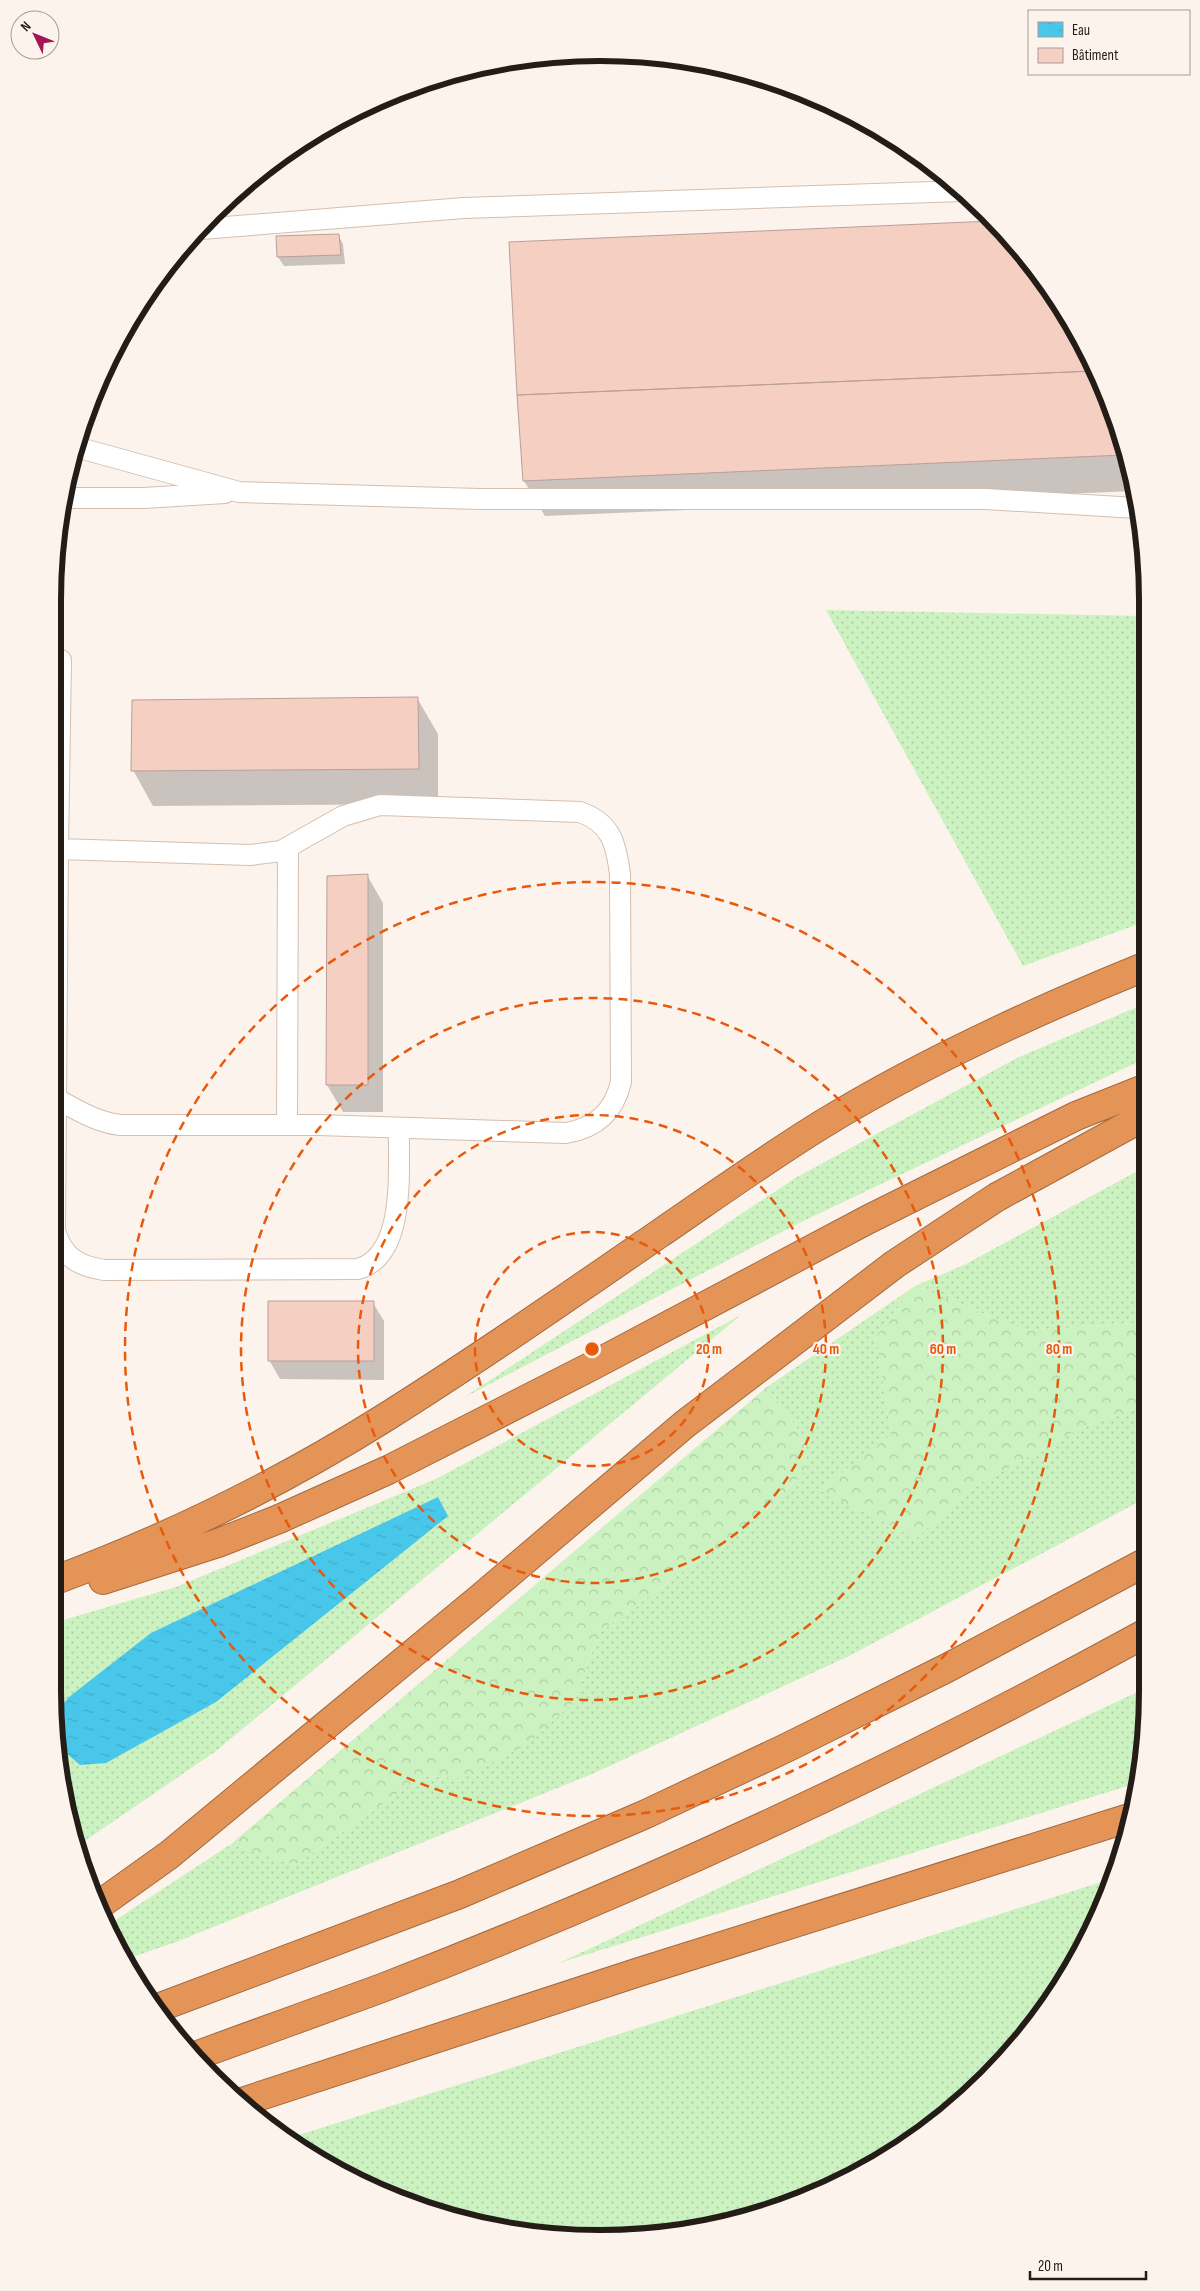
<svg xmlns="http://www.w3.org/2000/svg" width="1200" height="2291" font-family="'Sofia Sans Condensed',sans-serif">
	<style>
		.grass { fill: url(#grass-dots) }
		.forest { fill: url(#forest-crowns) }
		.water { fill: url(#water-ripples) }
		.shadow { fill: #0003 }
		.building { fill: #f6cfc3; stroke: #b99f98 }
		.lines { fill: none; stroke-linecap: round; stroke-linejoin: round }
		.service-casing { stroke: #d4bfaf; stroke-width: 22 }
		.motorway-casing { stroke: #a16a41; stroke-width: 30 }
		.service { stroke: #fff; stroke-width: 20 }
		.motorway { stroke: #e59457; stroke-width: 28 }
		.ring { fill: none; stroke: #e8590c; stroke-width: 2.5; stroke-dasharray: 9 6 }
		.rim { fill: none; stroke: #241c17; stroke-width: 6 }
		.centre { fill: #e8590c; stroke: #fcf3ed; stroke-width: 2.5 }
		.ring-label { font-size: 15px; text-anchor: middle; font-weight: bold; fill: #e8590c; stroke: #fcf3ed; stroke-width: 4.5; stroke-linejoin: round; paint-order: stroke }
	</style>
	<defs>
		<pattern id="grass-dots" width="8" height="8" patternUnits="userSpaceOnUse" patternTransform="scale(1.25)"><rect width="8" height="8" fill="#cbf2c0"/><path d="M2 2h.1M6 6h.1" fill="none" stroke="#aecfa4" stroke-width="1.8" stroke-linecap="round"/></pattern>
		<pattern id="forest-crowns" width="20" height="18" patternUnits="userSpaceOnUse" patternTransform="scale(1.25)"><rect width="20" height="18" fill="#cbf2c0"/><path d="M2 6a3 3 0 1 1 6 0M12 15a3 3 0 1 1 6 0" fill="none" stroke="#aecfa4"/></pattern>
		<pattern id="water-ripples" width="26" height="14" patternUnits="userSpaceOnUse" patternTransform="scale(1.25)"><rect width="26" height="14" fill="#49c7ea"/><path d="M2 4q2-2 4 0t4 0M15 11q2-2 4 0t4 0" fill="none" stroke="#40aac8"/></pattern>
	</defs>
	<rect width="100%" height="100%" fill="#fcf3ed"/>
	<path class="grass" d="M826,610l317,6 1,306 -121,44z
		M1144,1004v55l-343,163 -338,176 334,-221 220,-119z
		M1145,1167v155l-118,9 -112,-45 -39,50 15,99 -71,55 96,48 62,-54 99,-54 68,-26 1,94 -299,159 -255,117 -416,168 -52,18 -16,-35 123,-81 64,21 128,-89 39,2 111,-75 27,-71 174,-127 32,-36 -2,-31 -37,-51 148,-101 49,-21z
		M741,1315l-525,436 -140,96 -13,-49 -10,-107v-68l123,-36 260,-108z
		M1146,1688v39l-9,56 -578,180z
		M1111,1879l-20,54 -57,92 -73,77 -57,44 -94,51 -69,23 -105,17h-72l-105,-17 -69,-23 -94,-51 -10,-7z"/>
	<path class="forest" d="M915,1286l112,45 118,-9v82l-68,26 -99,54 -62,54 -97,-48 72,-55 -15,-99z
		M767,1387l37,51 2,31 -32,36 -174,127 -27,71 -45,41 -66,34 -39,-2 -128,89 -64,-21z"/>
	<path class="water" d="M438,1497l10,19 -232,186 -110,61 -26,2 -22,-19 -3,-32 14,-17 82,-64z"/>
	<path class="shadow" d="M338,235l5,9 2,20 -61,2 -6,-9z
		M1035,267l71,124 27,100 -588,25 -21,-35z
		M417,698l21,36v70l-285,2 -20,-36z
		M367,875l16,28v209h-40l-16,-27z
		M53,1175l9,15 -1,125h-8z
		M373,1303l11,18v59l-104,-1 -11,-19z"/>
	<path class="building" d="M992,221l43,46 59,104 -577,24 -8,-153z
		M339,234l2,21 -64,2 -1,-21z
		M1094,371l12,20 17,64 -600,26 -6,-86z
		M418,697l1,72 -288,2 1,-71z
		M368,874v211h-42l1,-209z
		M268,1301h106v60h-106z"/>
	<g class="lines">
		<g class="service-casing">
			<path id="service" d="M201,229l263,-21 499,-17
				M76,447l163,45 241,7h505l152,9
				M65,498h79l81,-5
				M58,849l3,-189
				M53,1097l4,2c20,11 39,23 63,26h199l247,8c30,-5 48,-21 55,-51l-1,-208c-4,-31 -9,-51 -40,-62l-200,-7 -37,11 -62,35 -31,4 -192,-6 -3,382c8,26 23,35 49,39l254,-1c49,-14 40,-100 41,-141
				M287,1125l1,-277"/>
		</g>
		<g class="motorway-casing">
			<path id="motorway" d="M103,1580l115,-37 61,-24 109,-49 202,-103 277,-147 209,-104 68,-27
				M53,1581c116,-43 228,-98 333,-164 92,-58 183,-121 273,-183 54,-37 107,-75 162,-109 103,-63 212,-113 323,-158
				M99,1905l70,-50 310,-256 206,-175 210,-160 102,-67 148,-81
				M155,2009l305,-115 186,-80 140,-66 161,-80 199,-106
				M195,2056c62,-23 125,-45 187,-68 262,-101 518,-220 764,-355
				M239,2103l400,-131 493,-155"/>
		</g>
		<use href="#service" class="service"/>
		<use href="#motorway" class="motorway"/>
	</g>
	<g class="ring">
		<circle cx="592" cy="1349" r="117"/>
		<circle cx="592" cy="1349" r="234"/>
		<circle cx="592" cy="1349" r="351"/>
		<circle cx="592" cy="1349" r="467"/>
	</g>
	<path d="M0 0H1200V2291H0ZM600 61H600A539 539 0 0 1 1139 600V1691A539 539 0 0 1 600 2230H600A539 539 0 0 1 61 1691V600A539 539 0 0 1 600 61Z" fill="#fcf3ed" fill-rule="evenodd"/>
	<path class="rim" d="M600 61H600A539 539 0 0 1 1139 600V1691A539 539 0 0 1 600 2230H600A539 539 0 0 1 61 1691V600A539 539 0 0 1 600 61Z"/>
	<circle cx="592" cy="1349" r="8" class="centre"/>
	<g class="ring-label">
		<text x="709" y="1354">20 m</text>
		<text x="826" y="1354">40 m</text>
		<text x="943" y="1354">60 m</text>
		<text x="1059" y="1354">80 m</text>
	</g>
	<rect x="1028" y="10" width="162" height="65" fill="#fcf3ed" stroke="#a69d97"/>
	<rect x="1038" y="22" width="25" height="15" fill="url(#water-ripples)" stroke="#a69d97"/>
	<text x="1072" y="35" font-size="15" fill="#241c17">Eau</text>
	<rect x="1038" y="48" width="25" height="15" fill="#f6cfc3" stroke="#a69d97"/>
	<text x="1072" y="60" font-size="15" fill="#241c17">Bâtiment</text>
	<g transform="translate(35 35) rotate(313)"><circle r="24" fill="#fcf3ed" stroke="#a69d97"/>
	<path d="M0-4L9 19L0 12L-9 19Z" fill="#a51455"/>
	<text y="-8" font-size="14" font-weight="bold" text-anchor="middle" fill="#241c17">N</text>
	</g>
	<path d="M1030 2271v8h116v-8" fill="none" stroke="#241c17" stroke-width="2.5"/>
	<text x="1038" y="2271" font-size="15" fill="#241c17" stroke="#fcf3ed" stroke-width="4" paint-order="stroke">20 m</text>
</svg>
